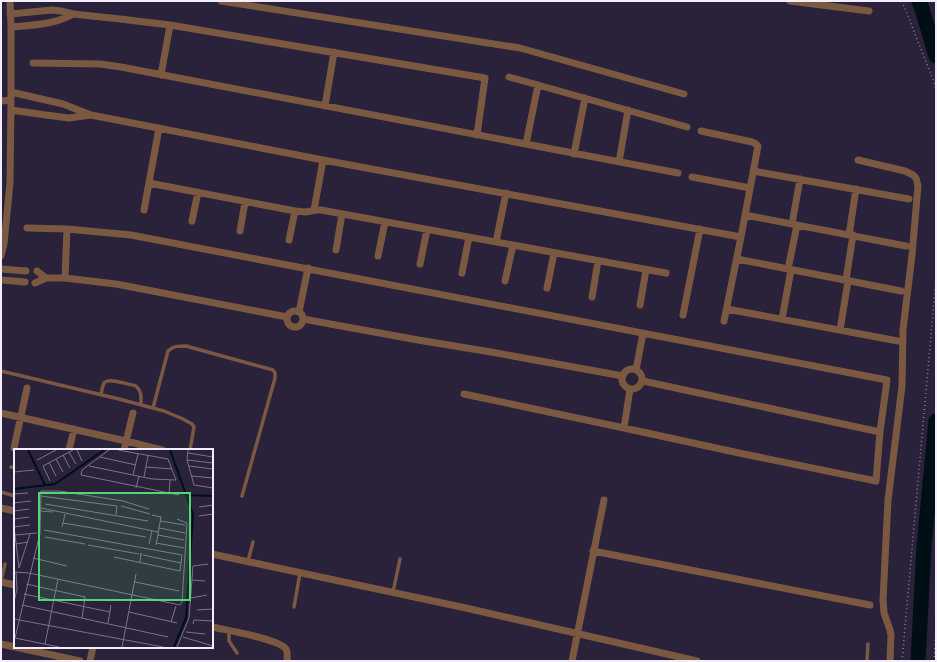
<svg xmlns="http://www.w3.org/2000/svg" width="937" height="662" font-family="Figtree,sans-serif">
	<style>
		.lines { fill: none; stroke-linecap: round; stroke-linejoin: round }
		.river { stroke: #000e15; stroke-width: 15 }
		.path { stroke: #898398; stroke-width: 1.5; stroke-dasharray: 1 3; stroke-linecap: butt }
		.lane { stroke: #7b5841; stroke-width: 3.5 }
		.street { stroke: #7b5841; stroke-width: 7 }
		.inset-river { fill: none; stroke: #000e15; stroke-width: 2 }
		.inset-road { fill: none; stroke: #797488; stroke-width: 1 }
		.view { fill: #54d672; fill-opacity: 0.15; stroke: #54d672; stroke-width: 2 }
		.inset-edge { fill: none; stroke: #f2eefe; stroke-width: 2 }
	</style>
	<rect width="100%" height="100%" fill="#29223a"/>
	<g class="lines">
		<path class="river" d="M919,1l3,8 14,47
			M918,661l6,-114 12,-126"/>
		<path class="path" d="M902,1l32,81 2,8
			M902,661l34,-382
			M934,661l2,-32"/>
		<path class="lane" d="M1,371l118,28 45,12 19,8 9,5 2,3 -4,23
			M101,394c1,-3 1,-9 4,-12 5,-4 25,3 31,4 6,6 5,11 5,18
			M153,408l15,-57c5,-5 10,-5 18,-5l87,24 2,3v5l-33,118
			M11,467l4,1
			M1,492l14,4
			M248,561l5,-19
			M1,581l4,-17
			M393,592l7,-33
			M294,607l6,-34
			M229,631v10l8,12
			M867,661l1,-17"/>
		<path class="street" d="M221,1l299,47 164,46
			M790,1l79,10
			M10,14l42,-4 9,1 12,3 47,5 50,6 315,53 -8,57
			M11,27c21,-2 43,-2 62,-13
			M33,63l67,1 21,3 557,106
			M161,75l9,-50
			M509,77l29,8 149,42
			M11,92l52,12 28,11 232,45 418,77
			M1,101l10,-1
			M325,106l9,-54
			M11,110l35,5 23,3 22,-3
			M701,131l51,11 4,2 2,2 -17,91 -17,84
			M526,144l12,-59
			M574,154l11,-56
			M858,160l47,11 8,4 3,3 2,8 -6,69 -9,75 -1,56 -14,114 -5,100 1,13 6,17 1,5 -1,26
			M619,162l9,-52
			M753,171l156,28
			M692,177l58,11
			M149,183l146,28 11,1 11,-2h4l345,63
			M144,210l15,-82
			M314,210l9,-50
			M745,215l161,31
			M192,221l6,-29
			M792,224l8,-45
			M27,228l40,1 64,6 756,145 -7,52
			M240,231l5,-29
			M849,235l7,-46
			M289,240l6,-29
			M496,242l10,-49
			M336,250l6,-36
			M1,256l3,-12 6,-61 1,-83v-73l-1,-26
			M378,256l7,-34
			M737,259l164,32
			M420,264l7,-34
			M1,269l25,2
			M788,269l9,-44
			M37,271l9,7
			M462,273l7,-36
			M65,278l2,-49
			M1,280l24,2
			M846,280l7,-45
			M505,281l8,-36
			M35,283l11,-5h19l51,6 171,33
			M547,288l7,-35
			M592,297l6,-36
			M640,305l6,-35
			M727,309l171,32
			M287 319a8 8 0 1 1 16 0a8 8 0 1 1-16 0Z
			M299,312l9,-44
			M683,315l17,-86
			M303,319l115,21 73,12 132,24
			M782,319l9,-49
			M840,330l8,-49
			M622 379a10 10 0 1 1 20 0a10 10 0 1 1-20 0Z
			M636,370l7,-37
			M464,394l160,34 115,25 137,28 4,-49 -237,-51
			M1,413l125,28 36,9
			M624,428l6,-39
			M14,448l13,-60
			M69,450l5,-21
			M124,450l9,-37
			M1,508l14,3
			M593,551l277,54
			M212,554l254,54 231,53
			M1,582l14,3
			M212,627c13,3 68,12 74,22 2,3 1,8 1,12
			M1,644l14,3
			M15,647l65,14
			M90,661l3,-14
			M572,661l32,-161"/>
	</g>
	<g transform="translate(14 449)">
		<rect width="199" height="199" fill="#29223a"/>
		<path class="inset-river" d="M14,1l17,35M156,1l23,64 -7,104 -12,29M0,40l41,-5 49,-34M174,46l25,1"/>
		<path class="inset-road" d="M63,1l5,11M95,1l-27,20 -1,5 98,20M174,1l-1,10 7,25 19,3M55,3l7,12M174,4l25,4M49,6l7,13M86,8l36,8M42,10l7,13M23,11l19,-10M173,11l26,3M35,13l7,14M75,17l63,13 24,1 -8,-21 -50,-9M175,17l24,3M132,18l26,2M0,23l20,-2M119,26l5,-21M177,27l22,2M130,28l4,-21M36,32l-7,-15 30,-16M122,39l3,-12M0,45l14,-1M155,45l1,-14M27,47l76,10 -1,9M0,54l17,-2M31,55l103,17M107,57l29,8M185,58l14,-2M27,59l117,24M0,62l15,-2M27,62l12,1M138,66l9,2 -5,28M185,67l14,-2M0,70l15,-2M146,72l25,4M49,74l83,14M0,77l5,42 11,-34M0,78l16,-2M48,78l3,-13M145,79l26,5M30,81l138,25 -1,8M1,86l22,-2M144,86l26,5M31,88l40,7M142,94l28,5M2,95l12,-2M135,95l3,-14M74,96l51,9M100,108l66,14 1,-8 -38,-8M19,109l34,8M126,113l1,-9v3M0,123l15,1 151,32 2,-3 5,-79 -10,-4M178,131l13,1M121,133l44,9M12,135l59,13 -3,21M10,145l86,18M177,149l16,-3M0,153l3,-13 -1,-17M8,156l146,32M183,161l16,-1M115,163l48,11M0,170l149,28M157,173l5,-16M94,174l3,-18M179,175l1,-4 19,1M172,183l19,2M169,188l30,9M1,189l25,-105 1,-42h18l64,10 26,8M1,189l44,9M31,195l13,-65M108,198l14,-73M163,198l12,-29 4,-52 15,-2"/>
		<path class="view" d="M25,44h151v107h-151z"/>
		<rect width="199" height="199" class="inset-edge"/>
	</g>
	<rect width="937" height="662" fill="none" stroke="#f2eefe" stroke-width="4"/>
</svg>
